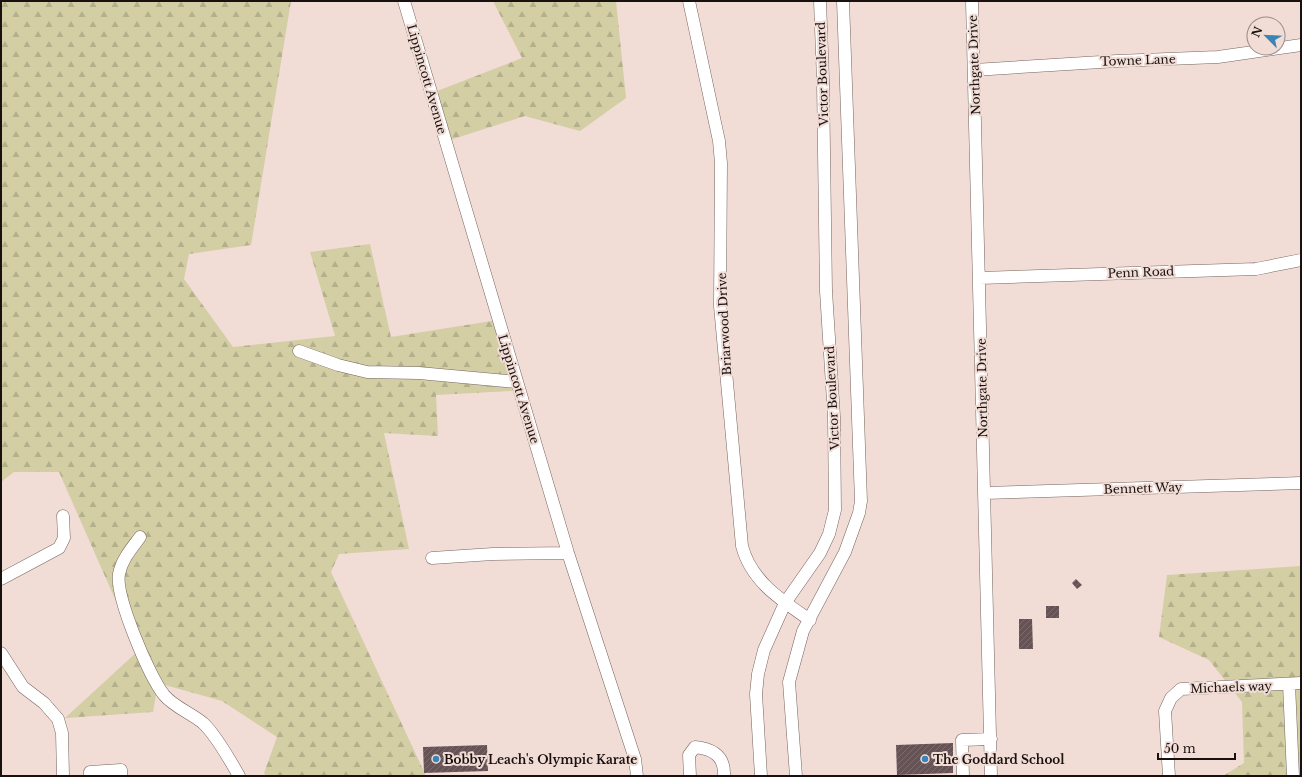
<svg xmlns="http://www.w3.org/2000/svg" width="1302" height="777" font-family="'Libre Baskerville',serif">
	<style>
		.forest { fill: url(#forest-firs) }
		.building { fill: url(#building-hatch) }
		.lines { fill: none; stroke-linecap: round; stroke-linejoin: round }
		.minor-casing { stroke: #76645e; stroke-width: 13 }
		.minor { stroke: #fff; stroke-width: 12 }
		.poi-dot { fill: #3985b8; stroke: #f1dcd6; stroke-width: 1.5 }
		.labels { text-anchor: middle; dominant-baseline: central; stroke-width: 4; stroke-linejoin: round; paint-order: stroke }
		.street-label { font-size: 12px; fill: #18110f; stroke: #f1dcd6 }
		.poi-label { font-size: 12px; font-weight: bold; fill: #18110f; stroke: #f1dcd6; text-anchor: start }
	</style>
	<defs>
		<pattern id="forest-firs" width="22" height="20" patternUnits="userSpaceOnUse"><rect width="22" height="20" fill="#d3cea4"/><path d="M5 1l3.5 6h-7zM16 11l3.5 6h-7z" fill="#b4b08c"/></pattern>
		<pattern id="building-hatch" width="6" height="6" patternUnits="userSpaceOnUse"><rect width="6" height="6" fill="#655356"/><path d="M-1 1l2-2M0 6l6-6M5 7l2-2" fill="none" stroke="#7a6c6e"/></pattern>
	</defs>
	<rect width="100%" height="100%" fill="#f1dcd6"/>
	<path class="forest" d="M1,1h290l-40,244 -62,9 -5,25 49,68 102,-11 -25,-84 60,-8 21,93 113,-18 22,71 -90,5 2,41 -54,-3 25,116 -70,5 -8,18 95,204h-160l-2,-3 13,-36 -55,-36 -64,-18 -5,29 -88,6 73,-67 -79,-179h-45l-13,10z
		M493,1h123l10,97 -46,33 -55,-15 -75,24 -18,-47 90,-35z
		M1301,566v210h-78l21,-13 -2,-61 -33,-42 -50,-23 8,-62z"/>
	<path class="building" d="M1076,579l6,6 -5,4 -5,-6z
		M1046,606h13v12h-13z
		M1019,619h13l1,30h-14z
		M953,743v30l-56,2 -1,-30z
		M487,745l1,26 -64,2 -1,-26z"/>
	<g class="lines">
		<g class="minor-casing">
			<path id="minor" d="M404,1l164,552 67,206 2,17
				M689,1l30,140 2,22 -1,143 22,240c9,35 39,54 68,74
				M972,1l19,775
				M974,70l143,-9 101,-4 83,-12
				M980,278l276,-9 45,-9
				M299,351l39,14 29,7 52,1 98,9
				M985,493l316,-10
				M140,537c-8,11 -18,22 -21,37 -4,22 30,102 45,121 10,12 27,18 39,28 13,12 27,37 36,53
				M432,558l61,-4 75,-1
				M1,579l58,-31 5,-10 -1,-22
				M1,653l22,34 21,16 14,16 4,14 1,43
				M1289,684l4,92
				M90,776v-4l31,-2v6
				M690,776l-1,-21 6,-8c19,2 30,10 29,29
				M761,776l-5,-82 2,-20 6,-24 21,-47 35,-50 9,-19 6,-24 -1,-93 -8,-126 -3,-210 -3,-80
				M796,776l-7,-94 14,-51 42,-79 14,-39 2,-12 -18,-500
				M963,776l-1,-36 29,-1
				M1169,776l-4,-65 6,-13 10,-9 120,-6"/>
		</g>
		<use href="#minor" class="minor"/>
	</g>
	<g class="poi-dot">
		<circle cx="436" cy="759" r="4"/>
		<circle cx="925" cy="759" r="4"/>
	</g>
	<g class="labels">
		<g class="street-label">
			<text transform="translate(1138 60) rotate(-2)">Towne Lane</text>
			<text transform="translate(974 65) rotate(-92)">Northgate Drive</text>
			<text transform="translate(822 74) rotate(-92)">Victor Boulevard</text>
			<text transform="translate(427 79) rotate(74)">Lippincott Avenue</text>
			<text transform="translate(1141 272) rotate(-2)">Penn Road</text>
			<text transform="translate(724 324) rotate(-93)">Briarwood Drive</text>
			<text transform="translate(982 388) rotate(-91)">Northgate Drive</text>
			<text transform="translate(519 389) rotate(73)">Lippincott Avenue</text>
			<text transform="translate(832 398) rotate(-93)">Victor Boulevard</text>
			<text transform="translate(1143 488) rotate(-2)">Bennett Way</text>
			<text transform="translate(1231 687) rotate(-2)">Michaels way</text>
		</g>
		<g class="poi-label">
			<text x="444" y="759">Bobby Leach's Olympic Karate</text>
			<text x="933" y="759">The Goddard School</text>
		</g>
	</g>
	<rect width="1302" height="777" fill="none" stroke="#18110f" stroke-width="4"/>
	<g transform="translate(1266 36) rotate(294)"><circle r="19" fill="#f1dcd6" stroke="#9a8b86"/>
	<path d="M0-3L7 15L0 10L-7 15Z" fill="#3985b8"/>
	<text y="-6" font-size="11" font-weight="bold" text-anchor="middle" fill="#18110f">N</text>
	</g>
	<path d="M1158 753v6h77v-6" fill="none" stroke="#18110f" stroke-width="2"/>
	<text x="1164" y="753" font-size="12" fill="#18110f" stroke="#f1dcd6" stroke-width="3" paint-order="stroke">50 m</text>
</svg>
